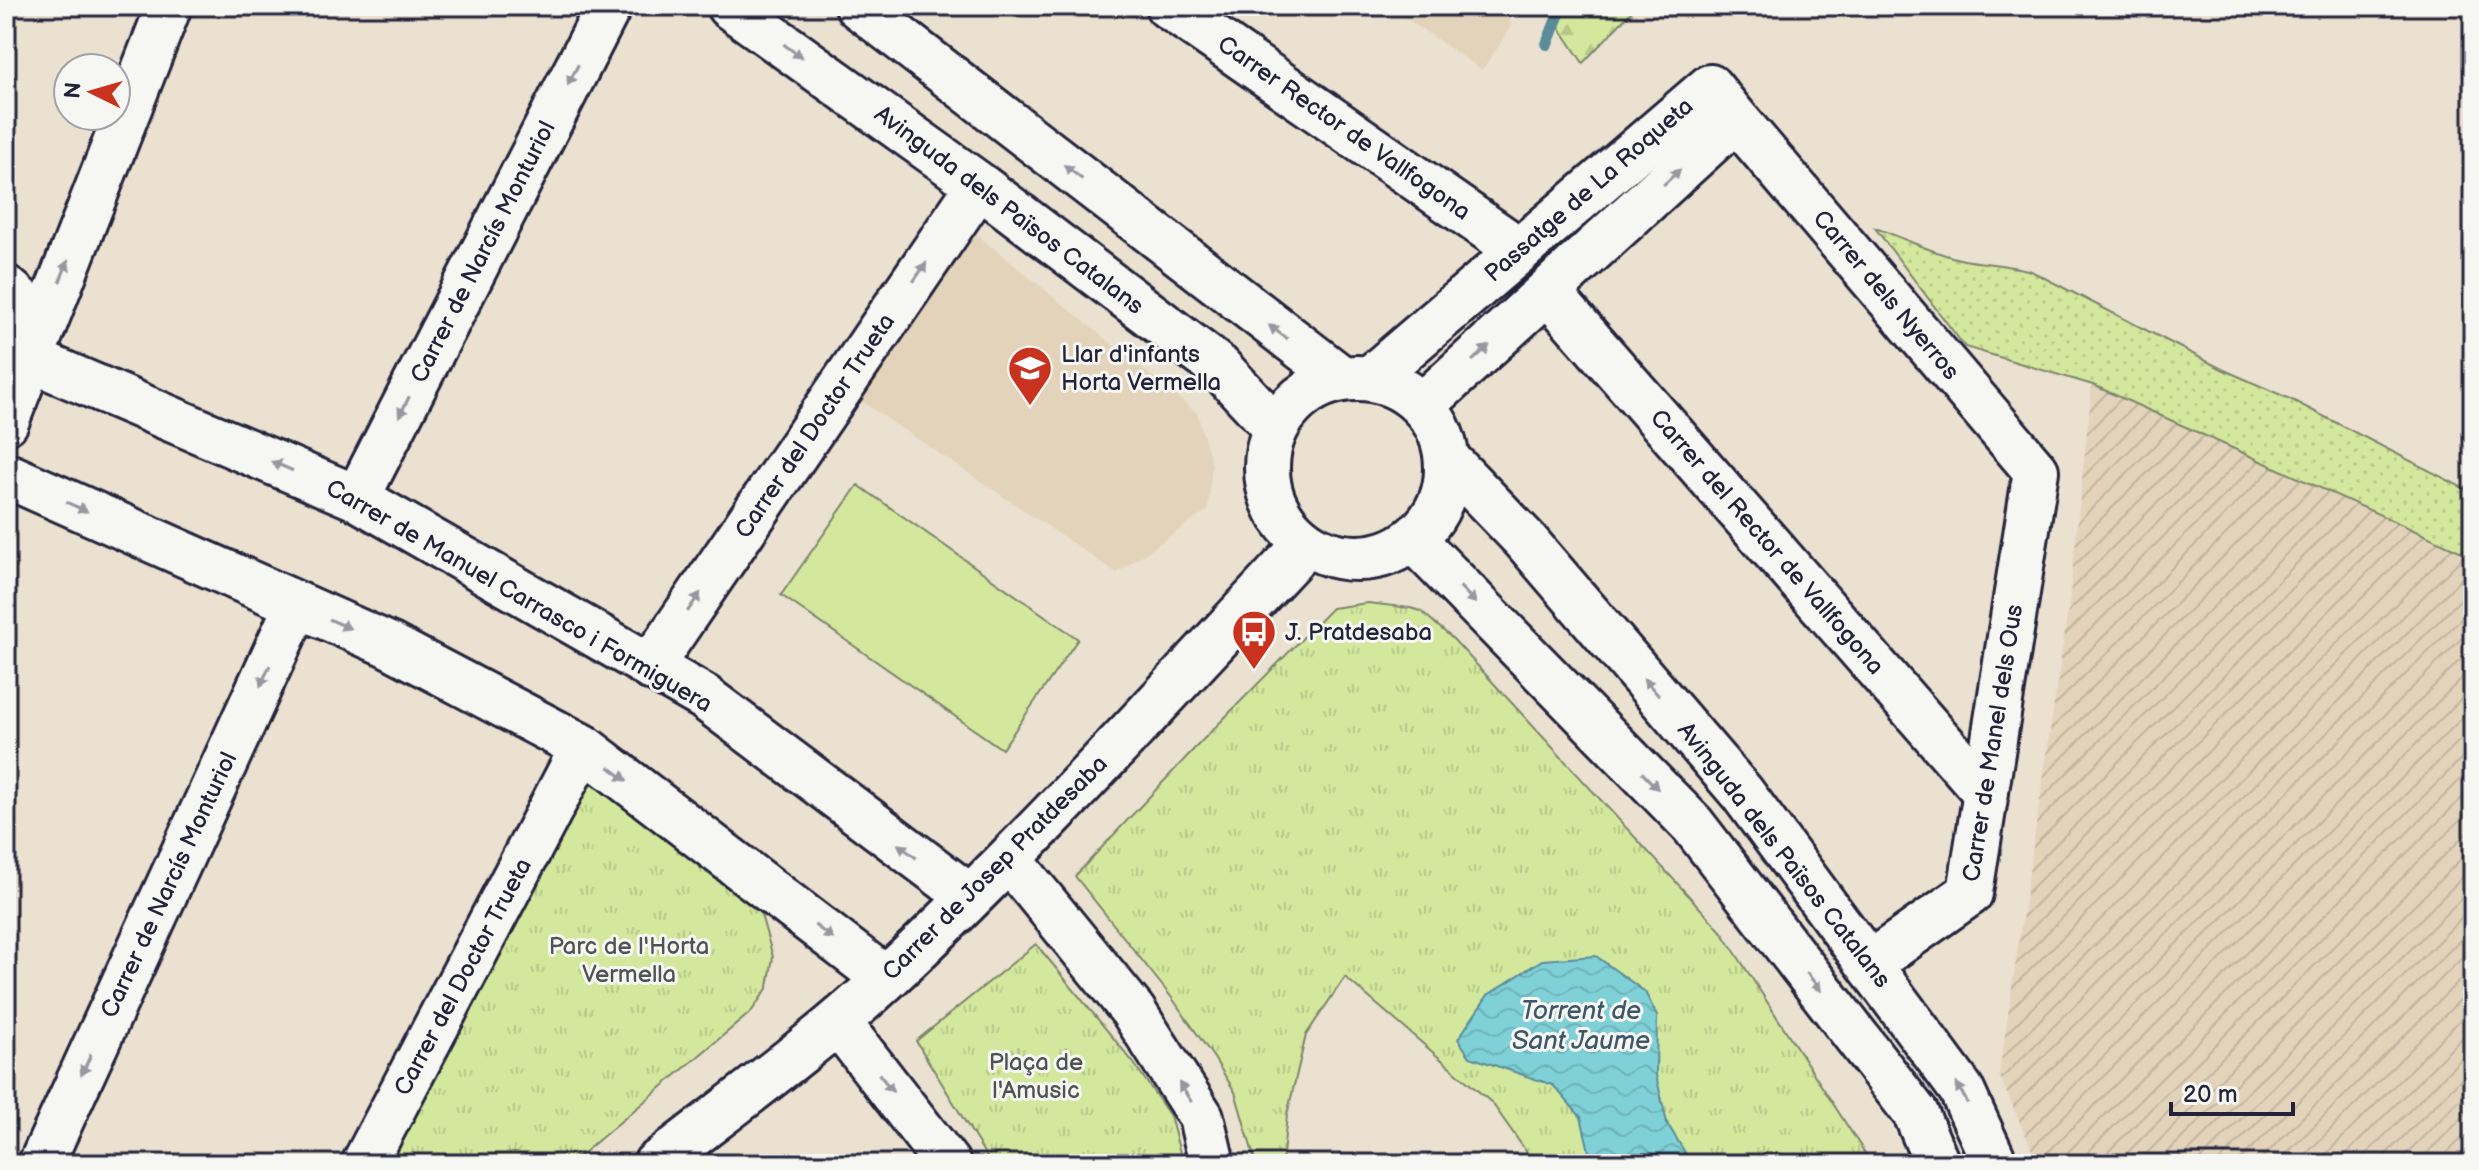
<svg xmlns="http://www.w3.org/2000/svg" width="2479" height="1170" font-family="'Balsamiq Sans',sans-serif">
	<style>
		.built { fill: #e3d3ba }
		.industrial { fill: url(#industrial-furrows) }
		.grass { fill: url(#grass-dots); stroke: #7b856c; stroke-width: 2 }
		.forest { fill: url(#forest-firs); stroke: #7b856c; stroke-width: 2 }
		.park { fill: url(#park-tufts); stroke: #7b856c; stroke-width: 2 }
		.pitch { fill: #d4e89d; stroke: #7b856c; stroke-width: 2 }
		.water { fill: url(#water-waves); stroke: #5a8b99; stroke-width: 2 }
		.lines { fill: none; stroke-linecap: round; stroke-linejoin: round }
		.stream { stroke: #5a8b99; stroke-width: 12 }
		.minor-casing { stroke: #22223b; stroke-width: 50 }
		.minor { stroke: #f6f6f2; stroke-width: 44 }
		.oneway { fill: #9797a0 }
		.labels { text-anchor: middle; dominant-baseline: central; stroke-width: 6; stroke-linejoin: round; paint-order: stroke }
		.street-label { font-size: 24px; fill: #22223b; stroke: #f6f6f2 }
		.poi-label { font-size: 24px; fill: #22223b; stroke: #f6f6f2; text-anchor: start }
		.park-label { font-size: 24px; fill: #4e5454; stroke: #f6f6f2 }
		.water-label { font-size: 26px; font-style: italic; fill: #3e576a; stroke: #f6f6f2 }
	</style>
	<defs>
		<pattern id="industrial-furrows" width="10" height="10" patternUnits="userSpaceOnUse" patternTransform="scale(2)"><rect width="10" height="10" fill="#e3d3ba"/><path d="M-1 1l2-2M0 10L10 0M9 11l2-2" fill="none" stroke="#c2b5a1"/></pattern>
		<pattern id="grass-dots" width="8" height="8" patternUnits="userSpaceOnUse" patternTransform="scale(2)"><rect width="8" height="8" fill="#d4e89d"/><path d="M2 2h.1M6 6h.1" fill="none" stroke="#b6c788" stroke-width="1.8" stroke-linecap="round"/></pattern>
		<pattern id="forest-firs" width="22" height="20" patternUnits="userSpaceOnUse" patternTransform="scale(2)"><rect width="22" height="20" fill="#d4e89d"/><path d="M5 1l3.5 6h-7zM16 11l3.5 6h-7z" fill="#b6c788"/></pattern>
		<pattern id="park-tufts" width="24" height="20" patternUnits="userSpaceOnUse" patternTransform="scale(2)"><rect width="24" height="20" fill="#d4e89d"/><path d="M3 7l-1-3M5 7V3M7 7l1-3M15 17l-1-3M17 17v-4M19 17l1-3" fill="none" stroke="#b6c788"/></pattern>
		<pattern id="water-waves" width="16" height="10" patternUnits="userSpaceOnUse" patternTransform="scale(2)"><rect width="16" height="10" fill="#7fd1d7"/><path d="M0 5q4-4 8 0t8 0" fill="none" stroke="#6db3b9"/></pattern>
	</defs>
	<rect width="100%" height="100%" fill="#ebe1d1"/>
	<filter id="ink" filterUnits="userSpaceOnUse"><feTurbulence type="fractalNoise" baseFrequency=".0125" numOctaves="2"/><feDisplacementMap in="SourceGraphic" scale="16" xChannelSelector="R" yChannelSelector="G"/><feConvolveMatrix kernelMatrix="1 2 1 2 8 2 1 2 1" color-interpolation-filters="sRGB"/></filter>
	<g filter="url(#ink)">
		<path class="built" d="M1388,6h120l3,22 -29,42z
			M976,234l221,179 15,51 -4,46 -91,63 -256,-172z"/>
		<path class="industrial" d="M2092,385l381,172v607h-435l-39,-89 70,-471z"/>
		<path class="grass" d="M1875,228c30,10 58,26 89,32 23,4 45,5 67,11l191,98 68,30 183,94v64l-380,-172 -128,-38z"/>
		<path class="forest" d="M1545,6h92l-54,57z"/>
		<path class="park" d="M1368,603l42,5 11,3 32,28 269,293 150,232h-337l-43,-61 -147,-126 -39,58 -19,80 -5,49h-26l-21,-72 -21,-34 -42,-60 -97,-122 120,-128 137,-140z
			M591,779l169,132 13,46 -5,30 -17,25 -181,152h-185z
			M1036,944l97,118 37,54 13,48h-192l-75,-123z"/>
		<path class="pitch" d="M858,485l220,154 -76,110 -221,-154z"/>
		<path class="water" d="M1596,956l49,36 12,24 -1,59 11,48 25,41h-100l-11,-47 -28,-32 -83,-28 -12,-18 30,-44 54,-35z"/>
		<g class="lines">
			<path class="stream" d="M1547,44l15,-38"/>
			<g class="minor-casing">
				<path id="minor" d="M729,6l250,179 240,182 57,61
					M858,6l483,372
					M1168,6l351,244
					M1736,119l300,352 -66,422 -101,71
					M6,288l14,12 20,32
					M1548,292l438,501
					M30,359l327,139 347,199 266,200
					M1267 468a90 90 0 1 1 180 0a90 90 0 1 1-180 0Z
					M1371,378l339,-291 26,32 -313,286
					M6,422l163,-416
					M1448,460l77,80 217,253 219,296 34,75
					M6,475l383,170 194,102 303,232
					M357,498l252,-492
					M1413,539l280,286 223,289 21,50
					M650,667l329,-482
					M1009,859l124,152 68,106 11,47
					M838,1022l110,142
					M41,1164l256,-559
					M364,1164l219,-417
					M656,1164c78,-61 159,-119 231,-186 147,-138 282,-288 420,-435"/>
			</g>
			<use href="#minor" class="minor"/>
		</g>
		<defs><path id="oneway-solid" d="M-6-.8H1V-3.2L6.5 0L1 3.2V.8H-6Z" transform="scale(2)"/></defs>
		<g class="oneway">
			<use href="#oneway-solid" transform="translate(793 51) rotate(36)"/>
			<use href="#oneway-solid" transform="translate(573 75) rotate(117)"/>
			<use href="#oneway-solid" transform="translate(1073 172) rotate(-142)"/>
			<use href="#oneway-solid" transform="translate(1672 177) rotate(-43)"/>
			<use href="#oneway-solid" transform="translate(64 271) rotate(-68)"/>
			<use href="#oneway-solid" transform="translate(920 272) rotate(-56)"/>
			<use href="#oneway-solid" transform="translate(1278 332) rotate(-143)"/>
			<use href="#oneway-solid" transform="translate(1481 353) rotate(-42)"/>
			<use href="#oneway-solid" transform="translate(404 407) rotate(117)"/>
			<use href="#oneway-solid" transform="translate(282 466) rotate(-157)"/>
			<use href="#oneway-solid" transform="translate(77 507) rotate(24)"/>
			<use href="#oneway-solid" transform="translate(1468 595) rotate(46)"/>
			<use href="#oneway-solid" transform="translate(694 602) rotate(-56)"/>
			<use href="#oneway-solid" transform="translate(340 624) rotate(24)"/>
			<use href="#oneway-solid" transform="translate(265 676) rotate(115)"/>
			<use href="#oneway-solid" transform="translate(1651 687) rotate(-131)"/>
			<use href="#oneway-solid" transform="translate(618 774) rotate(37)"/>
			<use href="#oneway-solid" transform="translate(1650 781) rotate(46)"/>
			<use href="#oneway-solid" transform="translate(907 851) rotate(-143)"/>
			<use href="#oneway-solid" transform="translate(824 932) rotate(37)"/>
			<use href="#oneway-solid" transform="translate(1814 982) rotate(52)"/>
			<use href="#oneway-solid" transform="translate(86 1065) rotate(115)"/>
			<use href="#oneway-solid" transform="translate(886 1083) rotate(52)"/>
			<use href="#oneway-solid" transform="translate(1185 1092) rotate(-123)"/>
			<use href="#oneway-solid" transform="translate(1962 1093) rotate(-118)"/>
		</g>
	</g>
	<defs>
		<g id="school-pin" transform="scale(2.3)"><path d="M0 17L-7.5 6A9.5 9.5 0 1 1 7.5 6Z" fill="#c8321e" stroke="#f6f6f2"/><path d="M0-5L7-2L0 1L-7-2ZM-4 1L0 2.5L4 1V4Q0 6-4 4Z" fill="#fff"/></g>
		<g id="bus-pin" transform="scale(2.3)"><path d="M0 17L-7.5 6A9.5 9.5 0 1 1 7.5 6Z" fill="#c8321e" stroke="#f6f6f2"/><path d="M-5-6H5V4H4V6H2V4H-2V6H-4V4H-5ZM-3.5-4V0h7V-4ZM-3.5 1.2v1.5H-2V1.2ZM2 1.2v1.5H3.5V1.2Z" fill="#fff"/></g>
	</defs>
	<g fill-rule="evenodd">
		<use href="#school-pin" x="1030" y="368"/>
		<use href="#bus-pin" x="1254" y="632"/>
	</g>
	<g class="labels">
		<g class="street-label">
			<text transform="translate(1344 128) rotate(35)">Carrer Rector de Vallfogona</text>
			<text transform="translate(1589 190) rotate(-41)">Passatge de La Roqueta</text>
			<text transform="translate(1009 210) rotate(37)">Avinguda dels Països Catalans</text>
			<text transform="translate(483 252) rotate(-63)">Carrer de Narcís Monturiol</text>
			<text transform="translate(1886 295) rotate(50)">Carrer dels Nyerros</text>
			<text transform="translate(815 426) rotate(-56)">Carrer del Doctor Trueta</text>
			<text transform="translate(1767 542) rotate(49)">Carrer del Rector de Vallfogona</text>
			<text transform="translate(519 596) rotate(30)">Carrer de Manuel Carrasco i Formiguera</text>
			<text transform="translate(1993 743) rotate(-81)">Carrer de Manel dels Ous</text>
			<text transform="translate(1784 855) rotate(52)">Avinguda dels Països Catalans</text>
			<text transform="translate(995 868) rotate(-45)">Carrer de Josep Pratdesaba</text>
			<text transform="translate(169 885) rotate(-65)">Carrer de Narcís Monturiol</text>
			<text transform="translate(463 977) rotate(-62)">Carrer del Doctor Trueta</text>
		</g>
		<g class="poi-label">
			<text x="1061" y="354">Llar d'infants<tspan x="1061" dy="28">Horta Vermella</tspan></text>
			<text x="1285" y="632">J. Pratdesaba</text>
		</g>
		<g class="park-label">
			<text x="629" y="946">Parc de l'Horta<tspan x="629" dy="28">Vermella</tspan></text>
			<text x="1036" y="1062">Plaça de<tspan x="1036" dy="28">l'Amusic</tspan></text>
		</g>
		<g class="water-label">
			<text x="1581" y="1011">Torrent de<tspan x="1581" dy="30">Sant Jaume</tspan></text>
		</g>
	</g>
	<rect width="2479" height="1170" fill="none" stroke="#f6f6f2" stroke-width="32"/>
	<rect x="16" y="16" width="2447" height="1138" fill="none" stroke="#22223b" stroke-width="3" filter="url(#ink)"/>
	<g transform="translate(92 92) rotate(275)"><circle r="38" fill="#f6f6f2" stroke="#a1a1a9" stroke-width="2"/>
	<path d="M0-6L14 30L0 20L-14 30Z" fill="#c8321e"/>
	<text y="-12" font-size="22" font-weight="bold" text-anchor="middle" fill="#22223b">N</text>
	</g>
	<path d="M2171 1102v12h122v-12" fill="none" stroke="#22223b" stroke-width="4"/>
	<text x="2183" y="1102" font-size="24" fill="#22223b" stroke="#f6f6f2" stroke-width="6" paint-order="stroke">20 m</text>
</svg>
